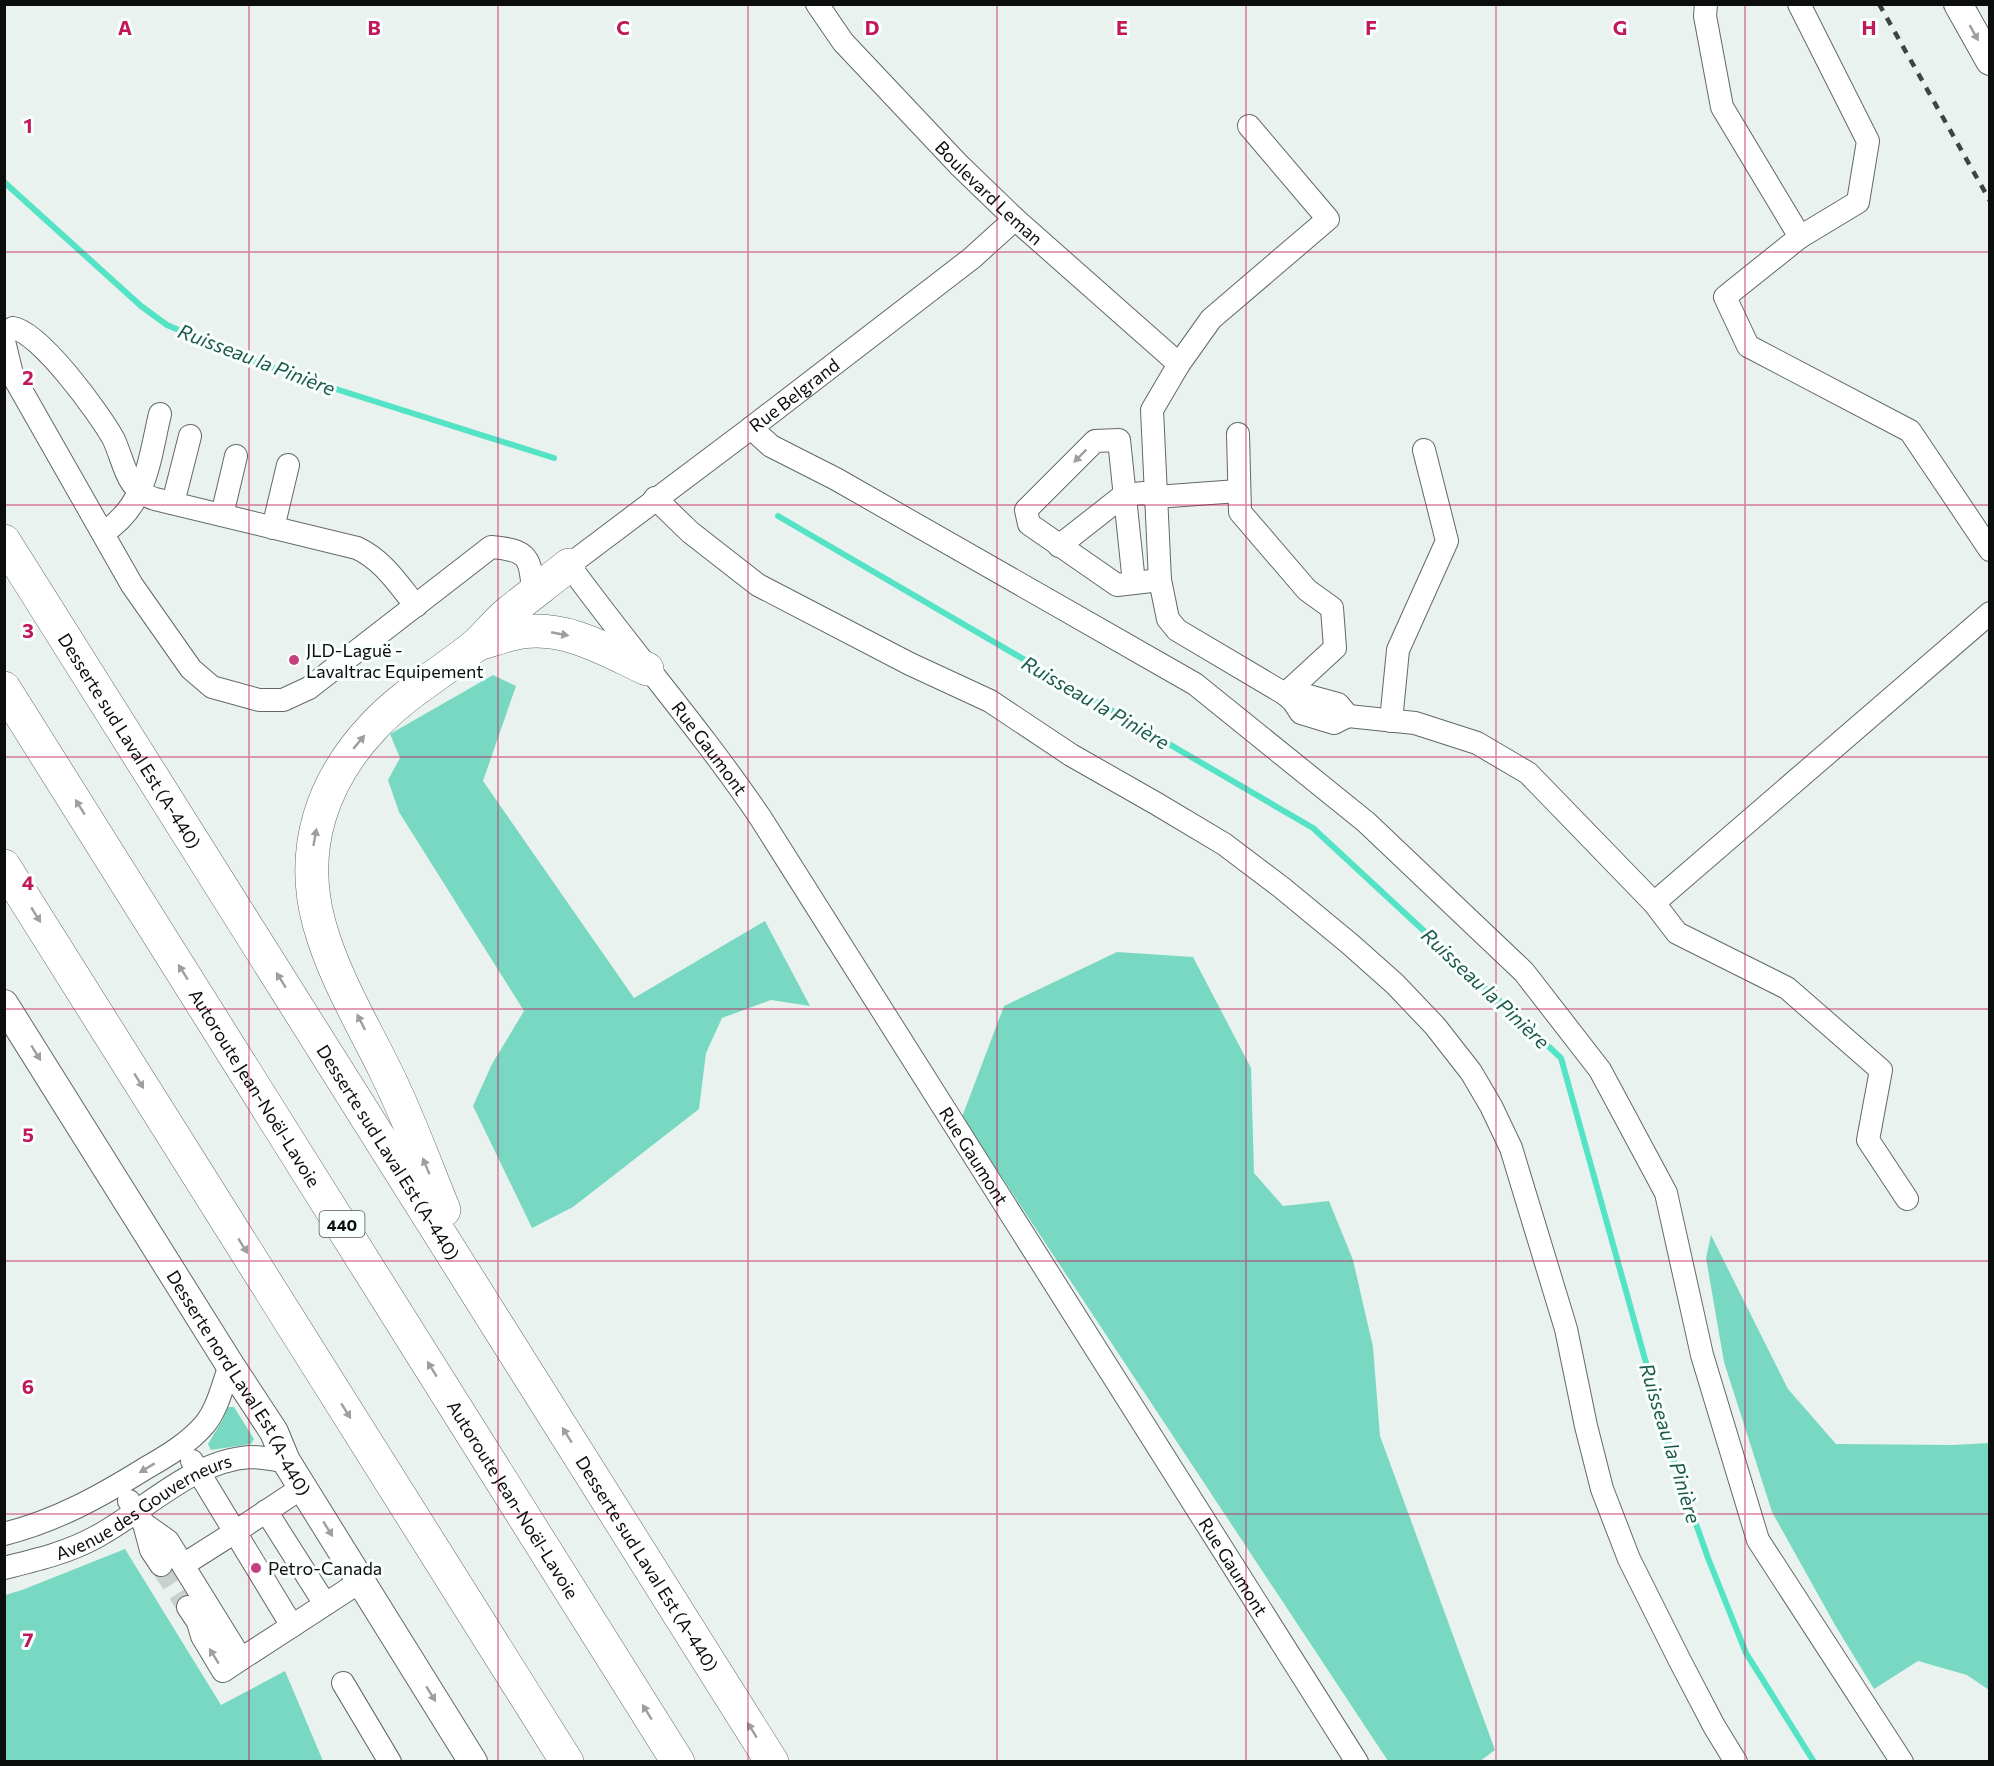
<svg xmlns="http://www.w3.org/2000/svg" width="1994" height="1766" font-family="Commissioner,sans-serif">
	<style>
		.green { fill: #79d8c1 }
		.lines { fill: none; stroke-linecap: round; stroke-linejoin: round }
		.stream { stroke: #54e3c4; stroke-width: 6 }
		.minor-tunnel { stroke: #c9d0cd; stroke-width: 22; stroke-dasharray: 22 11; stroke-linecap: butt }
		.minor-casing { stroke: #626967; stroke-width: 24 }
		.major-casing { stroke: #626967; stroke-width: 30 }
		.highway-casing { stroke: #626967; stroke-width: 34 }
		.minor { stroke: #fff; stroke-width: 22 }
		.major { stroke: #fff; stroke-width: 28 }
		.highway { stroke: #fff; stroke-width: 33 }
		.rail { stroke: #3f4342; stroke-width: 4.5; stroke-dasharray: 8 8; stroke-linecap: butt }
		.oneway { fill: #9d9f9e }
		.grid { fill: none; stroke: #c2185b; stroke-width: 1.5; stroke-opacity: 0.55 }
		.poi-dot { fill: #c63f7d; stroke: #f9fffd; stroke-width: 2 }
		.labels { text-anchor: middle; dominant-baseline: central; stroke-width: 6; stroke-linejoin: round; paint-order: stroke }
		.shield { fill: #f9fffd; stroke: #525655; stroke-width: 1.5 }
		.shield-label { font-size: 16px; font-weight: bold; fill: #0b0e0d }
		.street-label { font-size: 18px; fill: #0b0e0d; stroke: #f9fffd }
		.poi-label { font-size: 18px; fill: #0b0e0d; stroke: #f9fffd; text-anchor: start }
		.water-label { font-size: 20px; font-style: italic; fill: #1e594c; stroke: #f9fffd }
		.grid-label { font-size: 20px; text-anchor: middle; font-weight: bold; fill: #c2185b; stroke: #f9fffd; stroke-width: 6; stroke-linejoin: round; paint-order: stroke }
	</style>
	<rect width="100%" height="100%" fill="#eaf2ef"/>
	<path class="green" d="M493,675l23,11 -33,95 151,217 131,-77 45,85 -39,-6 -49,18 -16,35 -7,56 -126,98 -41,21 -59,-122 19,-42 32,-53 -125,-199 -11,-32 12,-22 -10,-24z
		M1117,952l76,5 58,111 3,105 29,33 46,-5 24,59 20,87 7,89 115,314 -15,11h-92l-426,-644 42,-111z
		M1711,1235l77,154 48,55 117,1 36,-2v247l-22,-15 -49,-14 -44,28 -39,-64 -63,-113 -48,-150 -18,-104z
		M227,1407h7l20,32 -3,5 -40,6 -3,-6 15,-25z
		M125,1549l96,156 64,-34 38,90h-318v-166l17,-5z"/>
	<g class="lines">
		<path class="stream" d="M4,182l137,124 26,19 70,30 64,23 253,80
			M778,516l535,312 248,230 111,398 36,102 38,95 68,109"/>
		<path class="minor-tunnel" d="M161,1565l27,42"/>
		<g class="minor-casing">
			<g id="minor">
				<path id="s1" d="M817,4l26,38 116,123 56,54 164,145"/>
				<path d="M1706,4l-1,12 17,91 78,130"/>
				<path d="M1799,4l69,137 -10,61 -58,35 -75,60 23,49 162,85 80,119"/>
				<path d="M4,333l9,-5c27,4 86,85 100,110 12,24 12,53 42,61l202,49c26,12 41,36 59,58"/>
				<path d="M4,341l8,33 120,211 59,84 21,18 47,13h24l26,-12 182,-141c38,3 40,11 42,47"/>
				<path d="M751,428l20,18 65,33 359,205 171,138 158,150 76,98 66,123 36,162 56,185 144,222"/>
				<path d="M1238,434l2,78 67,78 25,18 3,40 -50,46 -108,-64 -9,-11 -8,-39 -8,-170 27,-46 32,-45 117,-100 -79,-93"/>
				<path d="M655,498l35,34 68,53 152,79 80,37 81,54 86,49 67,40 57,43 69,57 45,40 40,42 36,46 20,34 20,42 55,181 20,97 16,63 27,70 51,102 34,65 22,36"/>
				<path d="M173,503l17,-67"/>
				<path d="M222,515l14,-59"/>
				<path d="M273,528l15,-63"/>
				<path d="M103,533c44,-28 46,-73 57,-119"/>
				<path d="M1059,546l65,-51 20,-2 12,4 82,-6"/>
				<path id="s2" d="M569,565c62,85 132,165 191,252l597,945"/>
				<path id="s3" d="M569,565l182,-137 221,-170 43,-39"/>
				<path d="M1134,583l-15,-143 -24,1 -69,69 3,14 88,61 43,-5"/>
				<path d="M1285,694l8,7 8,12 33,10 14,-7 -10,-12 -22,-6 -7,-2 -16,5"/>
				<path d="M1348,716l67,7 62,20 51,30 126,130 336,-290"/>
				<path d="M1391,721l7,-71 49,-109 -23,-91"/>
				<path d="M1654,903l23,30 110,55 94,82 -13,70 39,59"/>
				<path d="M192,1461l43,71 68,-45"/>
				<path d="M129,1501l15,23 24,17 73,118 51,-33"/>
				<path d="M266,1511l59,93"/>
				<path d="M144,1524l7,26 10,15"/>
				<path d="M4,1534c52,-13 97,-38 142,-66 21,-12 43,-25 59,-44 13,-16 18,-40 25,-59"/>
				<path d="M183,1565l52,-33 57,94 69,-45"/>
				<path id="s4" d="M4,1568c32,-8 63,-15 92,-31 49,-26 95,-76 154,-80 12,0 25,3 36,4"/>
				<path d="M188,1607l10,15 4,14 21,35 18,-12"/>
				<path d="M343,1683l47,79"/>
			</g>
		</g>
		<g class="major-casing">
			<g id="major">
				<path d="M1958,4l32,57"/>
				<path id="s5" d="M4,1004l226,361 44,67 12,29 187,301"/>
			</g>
		</g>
		<g class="highway-casing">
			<g id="highway">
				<path id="s6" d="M4,541l768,1221"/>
				<path d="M478,644c15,-4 30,-10 45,-12 45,-6 85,19 124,37"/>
				<path id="s7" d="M4,688l674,1074"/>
				<path d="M4,866l563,896"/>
				<path d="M444,1210c-19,-46 -36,-94 -58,-138 -24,-49 -53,-97 -67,-149 -20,-74 3,-142 54,-196 30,-33 69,-54 103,-82 11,-10 21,-23 32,-32 20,-16 41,-32 61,-48"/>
			</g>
		</g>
		<use href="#minor" class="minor"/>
		<use href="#major" class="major"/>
		<use href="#highway" class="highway"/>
		<path class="rail" d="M1879,4l111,197"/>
	</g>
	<defs><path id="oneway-solid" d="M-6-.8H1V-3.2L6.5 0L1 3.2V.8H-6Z" transform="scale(1.5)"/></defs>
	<g class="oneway">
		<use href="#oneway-solid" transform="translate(1974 33) rotate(61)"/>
		<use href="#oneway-solid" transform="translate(1080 456) rotate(135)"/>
		<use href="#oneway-solid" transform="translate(560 634) rotate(11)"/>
		<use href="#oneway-solid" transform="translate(359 742) rotate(-50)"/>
		<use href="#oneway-solid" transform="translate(80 807) rotate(-122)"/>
		<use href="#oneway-solid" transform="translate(315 837) rotate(-80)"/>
		<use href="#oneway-solid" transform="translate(36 915) rotate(58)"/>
		<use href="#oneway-solid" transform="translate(183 972) rotate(-122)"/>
		<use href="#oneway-solid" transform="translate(281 980) rotate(-122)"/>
		<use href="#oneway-solid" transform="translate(361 1022) rotate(-117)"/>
		<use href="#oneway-solid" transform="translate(36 1053) rotate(58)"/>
		<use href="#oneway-solid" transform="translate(139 1081) rotate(58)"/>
		<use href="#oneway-solid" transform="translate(426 1166) rotate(-113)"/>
		<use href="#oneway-solid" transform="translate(243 1246) rotate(58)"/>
		<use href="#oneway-solid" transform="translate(432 1369) rotate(-122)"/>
		<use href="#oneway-solid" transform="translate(346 1411) rotate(58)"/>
		<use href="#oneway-solid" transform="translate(567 1435) rotate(-122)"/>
		<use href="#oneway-solid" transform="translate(147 1468) rotate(149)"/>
		<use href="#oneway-solid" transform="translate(328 1529) rotate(58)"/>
		<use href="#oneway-solid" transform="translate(214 1656) rotate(-122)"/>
		<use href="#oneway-solid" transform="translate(431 1694) rotate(58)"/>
		<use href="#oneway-solid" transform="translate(647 1712) rotate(-122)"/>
		<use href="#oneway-solid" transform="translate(752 1730) rotate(-122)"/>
	</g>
	<path class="grid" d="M249,4v1758M498,4v1758M748,4v1758M997,4v1758M1246,4v1758M1496,4v1758M1745,4v1758M4,252h1986M4,505h1986M4,757h1986M4,1009h1986M4,1261h1986M4,1514h1986"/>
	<g class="poi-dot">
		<circle cx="294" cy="660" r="6"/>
		<circle cx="256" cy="1568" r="6"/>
	</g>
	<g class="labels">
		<rect class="shield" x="319.5" y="1211" width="45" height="26" rx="4.5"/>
		<g class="shield-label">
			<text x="342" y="1224">440</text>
		</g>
		<g class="street-label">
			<text stroke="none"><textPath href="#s1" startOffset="256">Boulevard Leman</textPath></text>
			<text stroke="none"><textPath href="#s3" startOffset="282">Rue Belgrand</textPath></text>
			<text stroke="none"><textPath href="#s6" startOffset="236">Desserte sud Laval Est (A-440)</textPath></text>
			<text stroke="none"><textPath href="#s2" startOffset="231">Rue Gaumont</textPath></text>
			<text stroke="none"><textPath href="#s7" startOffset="472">Autoroute Jean-Noël-Lavoie</textPath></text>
			<text stroke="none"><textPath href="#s6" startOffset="722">Desserte sud Laval Est (A-440)</textPath></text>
			<text stroke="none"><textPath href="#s2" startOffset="717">Rue Gaumont</textPath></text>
			<text stroke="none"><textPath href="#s5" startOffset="446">Desserte nord Laval Est (A-440)</textPath></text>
			<text stroke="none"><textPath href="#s7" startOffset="958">Autoroute Jean-Noël-Lavoie</textPath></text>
			<text stroke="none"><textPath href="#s4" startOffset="154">Avenue des Gouverneurs</textPath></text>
			<text stroke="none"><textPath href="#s6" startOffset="1208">Desserte sud Laval Est (A-440)</textPath></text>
			<text stroke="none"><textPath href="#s2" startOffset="1203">Rue Gaumont</textPath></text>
		</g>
		<g class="poi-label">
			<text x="306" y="650">JLD-Laguë -<tspan x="306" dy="21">Lavaltrac Equipement</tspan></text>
			<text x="268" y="1568">Petro-Canada</text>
		</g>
		<g class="water-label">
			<text transform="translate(257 359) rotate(21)">Ruisseau la Pinière</text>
			<text transform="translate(1096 702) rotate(30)">Ruisseau la Pinière</text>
			<text transform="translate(1486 988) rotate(43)">Ruisseau la Pinière</text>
			<text transform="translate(1671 1443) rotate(73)">Ruisseau la Pinière</text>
		</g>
	</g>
	<g class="grid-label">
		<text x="125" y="35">A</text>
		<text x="374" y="35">B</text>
		<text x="623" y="35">C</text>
		<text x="872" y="35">D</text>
		<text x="1122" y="35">E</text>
		<text x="1371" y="35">F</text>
		<text x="1620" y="35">G</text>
		<text x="1869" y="35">H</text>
		<text x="28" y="133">1</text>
		<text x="28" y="385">2</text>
		<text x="28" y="638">3</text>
		<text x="28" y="890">4</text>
		<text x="28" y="1142">5</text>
		<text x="28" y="1394">6</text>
		<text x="28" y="1647">7</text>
	</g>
	<rect width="1994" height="1766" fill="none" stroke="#0b0e0d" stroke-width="12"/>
</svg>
